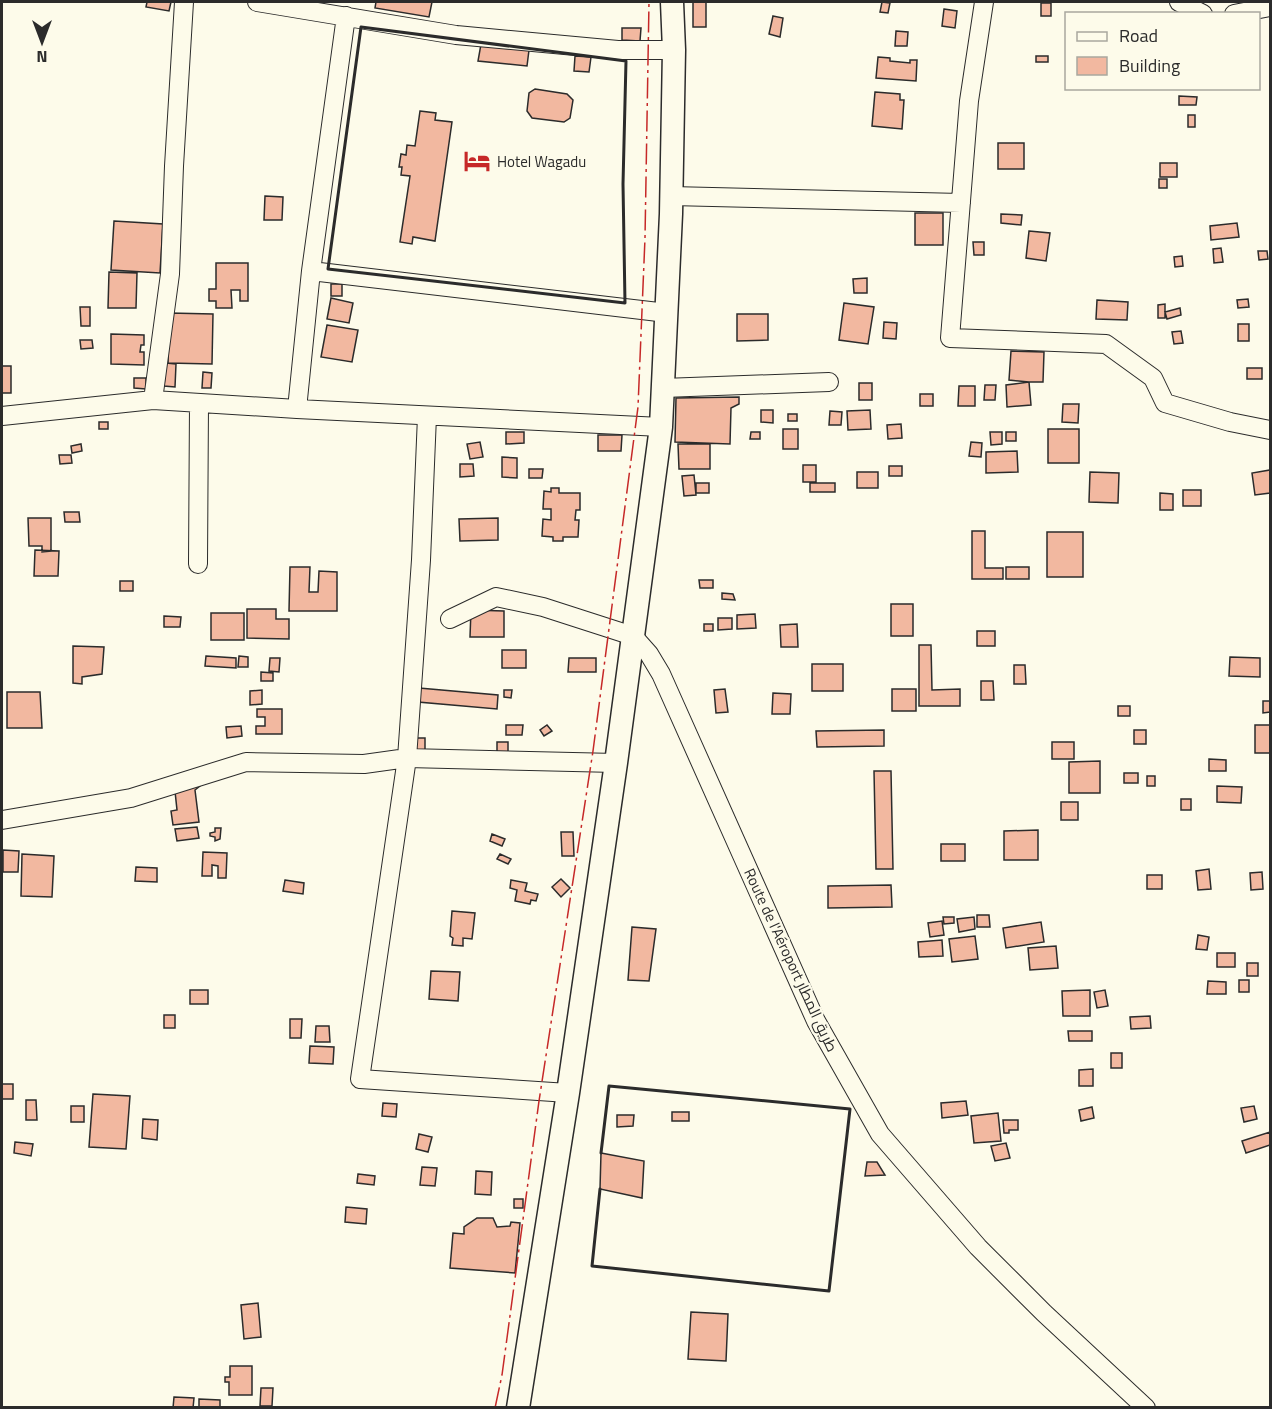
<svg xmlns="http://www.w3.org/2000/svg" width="1272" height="1409" font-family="'Titillium Web',Cairo,sans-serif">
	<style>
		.building { fill: #f2b8a0; stroke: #2b2b2b; stroke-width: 1.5 }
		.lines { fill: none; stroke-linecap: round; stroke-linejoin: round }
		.minor-casing { stroke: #2b2b2b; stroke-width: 20 }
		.major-casing { stroke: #2b2b2b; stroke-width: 25 }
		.minor { stroke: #fdfbea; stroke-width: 18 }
		.major { stroke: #fdfbea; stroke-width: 22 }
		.wall { stroke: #2b2b2b; stroke-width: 3 }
		.power { stroke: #c62828; stroke-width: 1.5; stroke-dasharray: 21 4.5 3 4.5; stroke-linecap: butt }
		.labels { text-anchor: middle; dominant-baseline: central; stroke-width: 4.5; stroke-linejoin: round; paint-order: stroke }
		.poi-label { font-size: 15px; fill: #2b2b2b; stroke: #fdfbea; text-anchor: start }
		.street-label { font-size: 15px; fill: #2b2b2b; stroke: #fdfbea }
	</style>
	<rect width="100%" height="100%" fill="#fdfbea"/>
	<path class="building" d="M147,2h24l-2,9 -23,-4z
		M376,2h56l-3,15 -54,-9z
		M693,2h13v25h-13z
		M882,2l8,1 -2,10 -8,-1z
		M1041,3h10v13h-10z
		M944,9l13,2 -2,17 -13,-2z
		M773,16l10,2 -3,19 -11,-3z
		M622,28h19l-1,13 -18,-1z
		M896,31l12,1 -1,14h-12z
		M481,44l48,6 -2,16 -49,-5z
		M575,56l16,1 -2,15 -15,-1z
		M1036,56h12v6h-12z
		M878,57l12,1v3l20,2v-3h7l-1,21 -40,-3z
		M535,89l32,5 6,6 -3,18 -6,4 -32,-4 -5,-7 2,-18z
		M875,92l25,2v6h4l-2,29 -30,-3z
		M1179,96l18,1 -1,8h-17z
		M420,111l16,2 -1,7 17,2 -17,119 -22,-4 -1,7 -12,-2 10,-66 -9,-1 1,-8h-3l2,-13 5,1 1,-10 8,1z
		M1188,115h7v12h-7z
		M998,143h26v26h-26z
		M1160,163h17v14h-17z
		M1159,179h8v9h-8z
		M265,196l18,1 -1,23h-18z
		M915,213h28v32h-28z
		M1001,214l21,1 -1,10 -20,-2z
		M114,221l49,3 -3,49 -49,-3z
		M1237,223l2,14 -28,3 -1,-14z
		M1029,231l21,2 -4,28 -20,-3z
		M973,242h11v13h-10z
		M1221,248l2,14 -9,1 -1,-14z
		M1258,251h9l1,8 -9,1z
		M1182,256l1,10 -8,1 -1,-10z
		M216,263h32v38h-8v-11h-9l1,18h-16v-7h-7v-12h7z
		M109,272l28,1 -1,35h-28z
		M867,278v15h-13l-1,-14z
		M331,284h11v12h-11z
		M331,298l22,5 -4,20 -22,-4z
		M1248,299l1,8 -11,1 -1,-8z
		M1097,300l31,2 -1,18 -31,-1z
		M844,303l30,4 -6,37 -29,-4z
		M1165,304v14h-7v-13z
		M80,307h10v19h-9z
		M1180,308l1,7 -14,4 -2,-7z
		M169,313l44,1 -1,50 -44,-1z
		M737,314h31v26l-31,1z
		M884,322l13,1 -1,16 -13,-1z
		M1238,324h11v17h-11z
		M327,325l31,5 -6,32 -31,-5z
		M1181,331l2,12 -9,1 -2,-12z
		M111,334l33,1v10h-3l-1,7h4v13l-33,-1z
		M80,340h12l1,8 -12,1z
		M1011,351l33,1 -1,30h-14l-20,-2z
		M166,363l10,1 -1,23 -11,-1z
		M2,366h9v27h-9z
		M1247,368h15v11h-15z
		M203,372l9,1 -1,15h-9z
		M134,378h12v11l-12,-1z
		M1029,382l2,23 -24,2 -1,-22z
		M859,383h13v17h-13z
		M985,385h11l-1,15h-11z
		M959,386h16v20h-17z
		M920,394h13v12h-13z
		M739,397v7l-8,4 -1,36 -55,-2 1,-44z
		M1063,404h16l-1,19 -16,-1z
		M761,410h12v13l-12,-1z
		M870,410l1,19 -23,1 -1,-19z
		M830,411l12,1 -1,13h-12z
		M788,414h9v7h-9z
		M99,422h9v7h-9z
		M901,424l1,14 -14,1 -1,-14z
		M783,429h15v20h-15z
		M1048,429h31v34h-31z
		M506,432h18v11l-18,1z
		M751,432h9v7h-10z
		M990,432h12v12l-11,1z
		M1006,432h10v9h-10z
		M598,435h24l-1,16h-23z
		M480,442l3,15 -13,2 -3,-15z
		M971,442l11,1 -1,14 -12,-1z
		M81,444l1,7 -10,2 -1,-7z
		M678,444h32v25h-31z
		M1017,451l1,21 -32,1v-21z
		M59,455h12l1,8 -12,1z
		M502,457l15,1v20l-15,-1z
		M460,464h13l1,12 -14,1z
		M803,465h13v17h-13z
		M889,466h13v10h-13z
		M529,469h14l-1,9h-13z
		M1270,470v23l-15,2 -3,-22z
		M857,472h21v16h-21z
		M1090,472l29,1 -1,30 -29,-1z
		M694,475l2,20 -12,1 -2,-20z
		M696,483h13v10h-13z
		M810,483h25v9h-25z
		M551,488h8v5h21v17h-4l-1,10h4l-1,17h-15v4h-10v-4l-11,-1 1,-17 8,1v-11h-8l1,-18 7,1z
		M1183,490h18v16h-18z
		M1160,493l13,1v16h-13z
		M64,512h15l1,10h-15z
		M28,518h23v33l-9,1v-6h-13z
		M498,518v22l-38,1 -1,-22z
		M972,531h13v37h18v11h-31z
		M1047,532h36v45h-36z
		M35,550l24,1 -1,25h-24z
		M290,567h20l-1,25h9l1,-21 18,1v39h-48z
		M1006,567h23v12h-23z
		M699,580h14v8h-13z
		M120,581h13v10h-13z
		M722,593l11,1 2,6 -13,-1z
		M891,604h22v32h-22z
		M247,609h29v10h13v20l-42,-1z
		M471,610l33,1v26h-34z
		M211,613h33v27h-33z
		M755,614l1,14 -19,1v-14z
		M164,616l17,1 -1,10h-16z
		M718,618h14v11l-14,1z
		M704,624h9v7h-9z
		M797,624l1,23h-17l-1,-22z
		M977,631h18v15h-18z
		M919,645h12l1,45 28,-1v17h-41z
		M73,646l31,1 -2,27 -20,3v7l-9,-1z
		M502,650h24v18h-24z
		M206,656l30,2v10l-31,-2z
		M239,656l9,1v10h-10z
		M1230,657l30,1v19l-31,-1z
		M270,658h10l-1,14 -10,-1z
		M569,658h27v14h-28z
		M812,664h31v27h-31z
		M1014,665h11l1,19h-12z
		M261,672l12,1v8h-12z
		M981,681h12l1,19h-13z
		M419,688l79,7 -1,14 -79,-7z
		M725,689l3,23 -12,1 -2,-23z
		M892,689h24v22h-24z
		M262,690v14l-12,1v-14z
		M504,690h8l-1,8 -7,-1z
		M7,692h33l2,36h-35z
		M773,693l18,1 -1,20h-18z
		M1263,701h7v11l-7,1z
		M1118,706h12v10h-12z
		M257,709h25v25h-26v-8h9v-9h-8z
		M506,725h17l-1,10h-16z
		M547,725l5,6 -8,5 -4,-6z
		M1255,725h15v28h-15z
		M241,726l1,10 -15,2 -1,-11z
		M884,730v16l-67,1 -1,-16z
		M1134,730h12v14h-12z
		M414,738h11v13h-11z
		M497,742h11v10h-11z
		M1052,742h22v17h-22z
		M1209,759l17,1v11h-17z
		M1100,761v32h-31v-31z
		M874,771h17l2,98h-17z
		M1124,773h14v10h-14z
		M1147,776h8v10h-8z
		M174,782l26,4 -5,4 4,32 -26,3 -2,-14 6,-1z
		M1217,786l25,1 -1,16 -24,-1z
		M1181,799h10v11h-10z
		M1061,802h17v18h-17z
		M197,827l2,11 -22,3 -2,-12z
		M215,828h6l-1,11 -5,2v-4l-5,-1v-3l5,-1z
		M1038,830v30h-34v-29z
		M561,832h12l1,24h-12z
		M492,834l13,5 -3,7 -12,-5z
		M941,844h24v17h-24z
		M3,850l16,1 -1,21h-15z
		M203,852l24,1 -1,25h-8v-12l-6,-1v11h-10z
		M22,854l32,2 -2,41 -31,-1z
		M500,854l11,5 -3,5 -11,-5z
		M136,867l21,1v14l-22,-1z
		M1209,869l2,20 -13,1 -2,-19z
		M1262,872l1,17 -12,1 -1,-17z
		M1147,875h15v14h-15z
		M561,879l9,9 -9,9 -9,-10z
		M285,880l19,3 -1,11 -20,-3z
		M511,880l16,3 -2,8 13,3 -2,7 -5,-1 -1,4 -15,-3 2,-11 -7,-2z
		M891,885l1,22 -64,1v-22z
		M452,911l23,2 -3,26 -9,-1v8l-11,-1 1,-7 -3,-2z
		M977,915h12l1,12h-13z
		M943,917h11v6l-10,1z
		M974,917l1,12 -16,3 -2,-13z
		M942,921l2,14 -14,2 -2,-14z
		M1041,922l3,20 -38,6 -3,-20z
		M632,927l24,2 -7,52 -21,-1z
		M1198,935l11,2 -2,13 -11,-1z
		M975,936l3,23 -26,3 -3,-23z
		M942,940l1,16 -24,1 -1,-15z
		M1056,946l2,22 -28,2 -2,-22z
		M1217,953h18v14h-18z
		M1247,963h11v13h-11z
		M431,971l29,1 -2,29 -29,-2z
		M1239,980h10v12h-10z
		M1208,981l18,1v12h-19z
		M190,990h18v14h-18z
		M1090,990v26h-27l-1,-25z
		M1105,990l3,16 -11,2 -3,-16z
		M164,1015h11v13h-11z
		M1150,1016l1,12 -20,1 -1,-12z
		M290,1019h12l-1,19h-11z
		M316,1026h13l1,16h-15z
		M1068,1031h24v10h-23z
		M310,1046l24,1 -1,17 -24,-1z
		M1111,1053h11v15h-11z
		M1093,1069v17h-14v-16z
		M2,1084h11v15h-11z
		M93,1094l37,2 -4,53 -37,-2z
		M26,1100h10l1,20h-11z
		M966,1101l2,14 -26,3 -1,-15z
		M383,1103l14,1 -1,13 -14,-1z
		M71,1106h13v16h-13z
		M1254,1106l3,13 -13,3 -3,-14z
		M1092,1107l2,11 -13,3 -2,-11z
		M672,1112h17v9h-17z
		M998,1113l3,28 -27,2 -3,-27z
		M617,1115h17l-1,11 -16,1z
		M143,1119l15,1 -1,20 -15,-2z
		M1003,1120h15v10h-9v3h-5z
		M1270,1132v13l-24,8 -4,-12z
		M419,1134l13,3 -4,15 -12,-3z
		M15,1142l18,2 -2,12 -17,-3z
		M1006,1143l4,15 -15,3 -4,-15z
		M601,1153l43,8 -2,37 -42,-9z
		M867,1162h10l8,13 -20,1z
		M422,1167l15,1 -2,18 -15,-1z
		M476,1171l16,1 -1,23 -16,-1z
		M358,1174l17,2 -1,9 -17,-2z
		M514,1199h9v9h-9z
		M346,1207l21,2 -1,15 -21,-2z
		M477,1218h16l4,9 13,-1 1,-4 9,1 -5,50 -65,-5 3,-35 11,1v-7z
		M258,1303l3,34 -17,2 -3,-34z
		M691,1312l37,2 -2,47 -38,-2z
		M230,1366h22v29h-23v-13h-4v-5h5z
		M261,1388h12l-1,18h-12z
		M174,1397l20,1 -1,10h-20z
		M199,1399l21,1v8h-21z"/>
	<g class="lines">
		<g class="minor-casing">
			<path id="minor" d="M257,2l199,33 162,15h56
				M984,2l-15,99 -19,237 156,6 47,34 12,25 65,19 40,8
				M1179,2l24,12
				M1234,14l36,-7
				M671,196l290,7
				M311,271l356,42
				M663,388l166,-6
				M153,400l17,-126 4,-108 10,-164
				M297,409l14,-138 35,-255
				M2,416l151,-16 144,9 364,18
				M427,416l-6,144 -14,198 -47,321 208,14
				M198,564l1,-160
				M450,619l46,-22 47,10 90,29 16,18 12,20 155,347 64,113 98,113 66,66 102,95
				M2,820l129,-22 115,-36 118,2 43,-6 209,5"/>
		</g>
		<g class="major-casing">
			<path id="major" d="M518,1408l50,-315 48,-330 45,-336 10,-213 3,-164 -2,-48"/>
		</g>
		<use href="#minor" class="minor"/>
		<use href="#major" class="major"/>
		<path class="wall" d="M361,27l265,34 -3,123 2,119 -297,-34z
			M600,1189l-8,77 237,25 21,-182 -241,-23 -8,67"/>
		<path class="power" d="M495,1408l7,-33 37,-274 54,-350 45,-344 7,-169 4,-236"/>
	</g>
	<defs>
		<g id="hotel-bare" transform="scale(2.07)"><path d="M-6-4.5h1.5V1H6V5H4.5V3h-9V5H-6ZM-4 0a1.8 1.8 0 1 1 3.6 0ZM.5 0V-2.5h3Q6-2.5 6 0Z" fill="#c62828" stroke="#fdfbea" stroke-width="2.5" paint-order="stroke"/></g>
	</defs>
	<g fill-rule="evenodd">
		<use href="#hotel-bare" x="477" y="161"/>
	</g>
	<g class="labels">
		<g class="poi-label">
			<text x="497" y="161">Hotel Wagadu</text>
		</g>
		<g class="street-label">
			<text transform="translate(791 960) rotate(65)">Route de l'Aéroport طريق المطار</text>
		</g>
	</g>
	<rect width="1272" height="1409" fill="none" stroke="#2b2b2b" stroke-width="6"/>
	<rect x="1065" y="12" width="195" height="78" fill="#fdfbea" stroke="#a9a89e" stroke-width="1.5"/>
	<rect x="1077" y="32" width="30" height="9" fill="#fdfbea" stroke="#a9a89e" stroke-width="1.5"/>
	<text x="1119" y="42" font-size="18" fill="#2b2b2b">Road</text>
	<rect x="1077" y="57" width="30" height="18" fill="#f2b8a0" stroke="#a9a89e" stroke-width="1.5"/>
	<text x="1119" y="72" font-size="18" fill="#2b2b2b">Building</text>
	<g transform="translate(42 42) rotate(180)" stroke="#fdfbea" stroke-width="4.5" paint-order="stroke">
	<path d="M0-4.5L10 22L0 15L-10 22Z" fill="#2b2b2b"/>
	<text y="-9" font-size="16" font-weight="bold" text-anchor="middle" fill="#2b2b2b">N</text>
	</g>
</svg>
